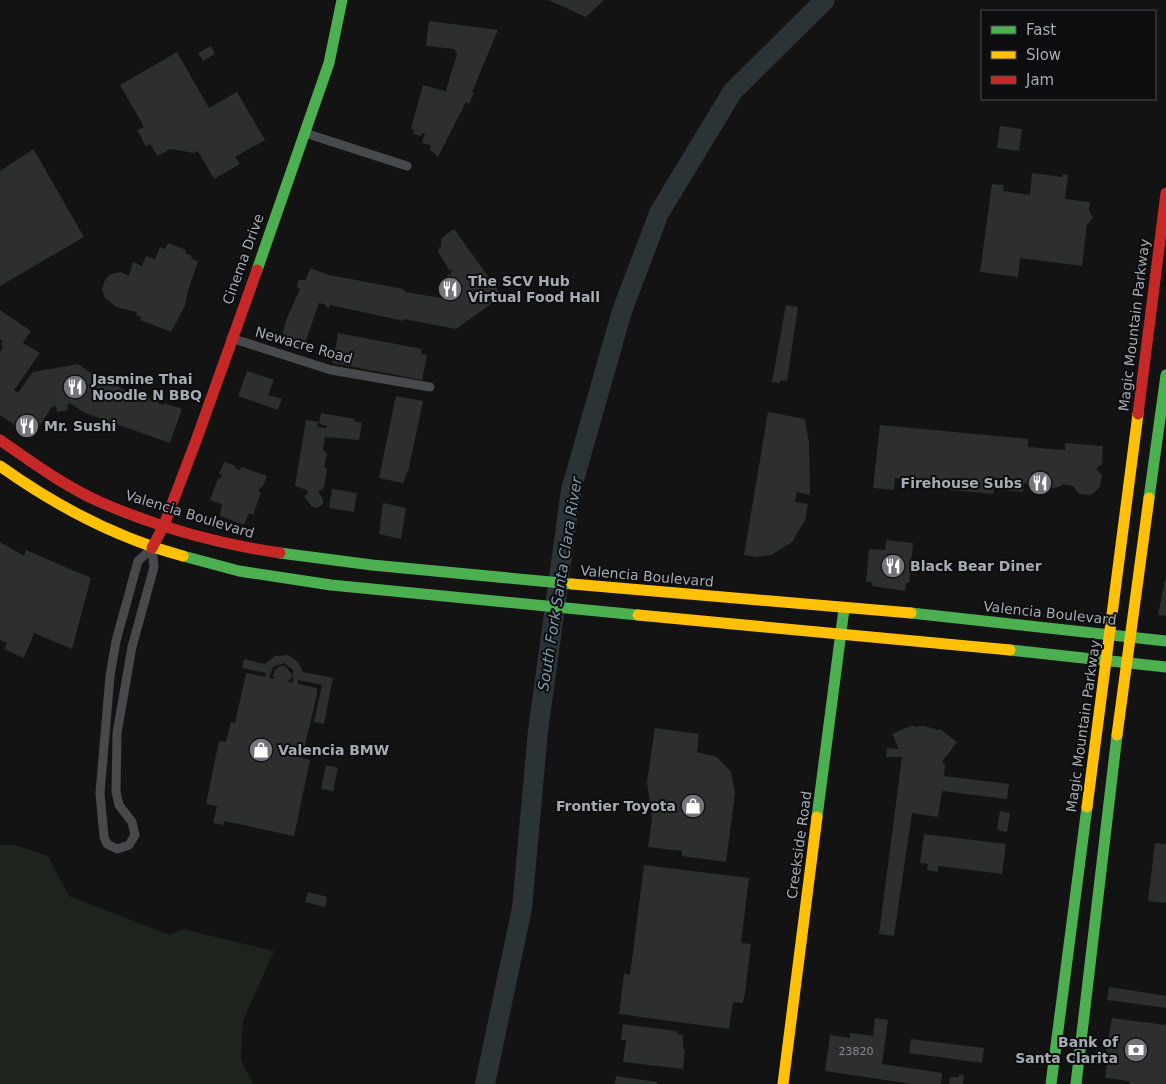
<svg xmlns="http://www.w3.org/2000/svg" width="1166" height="1084" font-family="'DejaVu Sans',sans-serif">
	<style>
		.green { fill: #1d231d }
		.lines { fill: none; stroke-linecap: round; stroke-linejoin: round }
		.river { stroke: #2b3337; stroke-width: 20 }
		.building { fill: #2d2e2e; fill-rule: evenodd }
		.street { stroke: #47494c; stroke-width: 9 }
		.fast { stroke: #4caf50; stroke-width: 11 }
		.slow { stroke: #ffc107; stroke-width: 11 }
		.jam { stroke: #c62828; stroke-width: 11 }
		.labels { text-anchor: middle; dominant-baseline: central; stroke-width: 4; stroke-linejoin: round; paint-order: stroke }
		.number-label { font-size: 11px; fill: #878c92 }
		.street-label { font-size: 14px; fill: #a5abb3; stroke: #0d0d0f }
		.poi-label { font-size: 14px; font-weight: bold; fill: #a5abb3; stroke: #0d0d0f; text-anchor: start }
		.water-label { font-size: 15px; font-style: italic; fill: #7d9cad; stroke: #0d0d0f }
	</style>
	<rect width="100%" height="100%" fill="#131313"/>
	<path class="green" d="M0,845h15l33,11 21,40 101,39 13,-6 91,22 -31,70 -2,39 12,24h-253z"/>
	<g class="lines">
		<path class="river" d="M485,1084l37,-176 16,-177 33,-241 51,-179 37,-98 74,-122 92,-91"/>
	</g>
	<path class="building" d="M548,0h56l-18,17z
		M429,21l69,9 -26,62 2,1 -5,11 -3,-2 -28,55 -8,-8 1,-4 -9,-2 3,-10h-3l-1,3 -8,-2 1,-4 -3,-1 12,-44 25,7 -2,-2 11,-36 -3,-5 -28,-3z
		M211,46l4,8 -12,7 -5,-8z
		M177,52l32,56 28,-16 28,48 -30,17 5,7 -26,15 -16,-28 -4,2 -24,-4 -12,7 -8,-12 -4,2 -9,-16 7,-3 -24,-42z
		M1000,126l22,3 -3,22 -22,-3z
		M32,150h2l50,87 -84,49v-115z
		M1032,173l30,4 1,-3 5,1 -3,24 25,3 -1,8 4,8 -6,6 -5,42 -62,-8 -2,19 -38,-5 12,-88 12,1 -1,6 27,4z
		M452,230h3l47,66 -46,33 -52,-10v2l-74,-16 -1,3 -4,-1 1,-2 -7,-2 -16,46 -3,1 -8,-2 1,-3h-2l-1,2 -7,-3v-2l-2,-1 5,-21 14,-31 -3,-3 2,-6h7l4,-12 19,7 75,14 1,3 36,6 -2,-3 5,-14 2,1 2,-8 2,1 3,-6 -3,2 -3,-4 2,-1h-2l-9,-14 1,-5h2v-8z
		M168,243l18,7 -1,3 7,3 -1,3 7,2 -10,30 -3,15 -14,26 -31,-12 1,-3 -5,-2 1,-3 -21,-5 -11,-9 -3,-9 3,-9 4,-5 12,-3 8,4 4,-14 9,4 4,-10 9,3 5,-12 5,2z
		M786,305l12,2 -11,74 -7,-1v3l-8,-1z
		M0,310l31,21 -8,12 17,10 -26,37 4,3 15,-21 45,-8 13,9 2,-2 4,5 1,-1 10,8 2,-1 3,2 1,3 3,-1 18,9 1,-3 4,2 -1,2 6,2 1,-2 4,2 -1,2 10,1 -1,2 5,2 1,-2 18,6 -12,34 -85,-30 -14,-9 -4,1 1,5 -11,2 -1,-6 -4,1 -20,30 -32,-22v-63l3,-5 -2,-2 2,-4 -3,-2z
		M338,333l84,16 -1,5 6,1 -5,25 -89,-17z
		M247,371l27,9 -6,15 14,4 -4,11 -40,-14z
		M396,396l27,5 -15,71h-3l2,1 -4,10 -24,-5z
		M768,412l37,7 4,24 1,52 -13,-3 -2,10 13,2 -3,16 -13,22 -21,13 -15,2 -12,-2z
		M321,413l34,6 -1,2 8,2 -3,17 -34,-3 -2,13 4,3 -3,14 3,2 -3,19 -6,4 5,7v5l-6,4 -5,-1 -8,-11 4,-3 -1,-3 -12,-4 11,-66 12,2 -1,5 10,1v-2l-8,-2z
		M880,425l148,14v8l37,3v-7l38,3 -1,18 -6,5 6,6 -2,12 -9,8 -12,-1 -6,-8 -12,-2 1,2 -8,2 -13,1 -17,-6 -1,9 -29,-3 -1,5 -52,-5 1,-5 -47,-6 -1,12 -21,-2z
		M224,462l12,4 -1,2 5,2 1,-3 26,9 -5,12 -2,-1 -2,5 3,1 -8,22 -4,-2 -5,12 -24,-9 2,-12 -12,-4 8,-22 2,1 2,-5h-3z
		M332,489l25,4 -3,19 -25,-4z
		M383,503l23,5 -5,31 -22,-5z
		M886,540l27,3 -4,40h-3l-1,8 -33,-5v-4h-6l3,-33 16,1z
		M0,542l24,14 2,-6 65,28 -19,71 -38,-16 -10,25 -20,-9 3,-6 -7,-3z
		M1165,580h1v36l-8,-1z
		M288,655l10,7 5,10 30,6 -9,46 -10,-2 8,-37 -24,-5v4l19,4v6l-15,64 8,2 -16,76 -70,-15 -1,4 -10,-2 4,-17 -11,-2 13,-63 7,1 5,-20 4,1 11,-50 19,4 1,-4 -24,-5 2,-9 21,5 10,-8zM284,663l9,7v13l-6,-2 4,-2 1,-5 -7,-8h-5l-5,4 -2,6 2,3 -6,-1 4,-11z
		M913,725l1,2 10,-1 14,4 2,-1 17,13 -15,20 3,2 -1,12 65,8 -2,15 -65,-8 -4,26 -26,-4 -18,123 -15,-2 23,-177h-16l1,-9 12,1 -7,-15z
		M655,728l44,6 -2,18 20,5 14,15 4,21 -9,69 -44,-6v-5l-34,-4 4,-28 -5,-37z
		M326,765l12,3 -5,23 -12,-2z
		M1000,811l10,2 -3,19 -10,-2z
		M924,834l82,10 -4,30 -64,-8v6l-11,-2 1,-6 -8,-1z
		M1155,843l11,1v59l-18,-2z
		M644,865l105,13 -8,65 10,1 -6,48 -2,11 -10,-1 -4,27 -110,-15 5,-40 6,1z
		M308,892l19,5 -2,10 -20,-5z
		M1109,987l57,9v12l-59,-8z
		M875,1018l13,2 -6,44 60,9 -1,11h-29l-87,-13 5,-36 20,3v-5l23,3z
		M1112,1018l54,7v59h-36l-1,-3 -24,-3 3,-21h-3z
		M623,1024l54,7v3l6,1v14h2l-2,20 -60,-7 3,-22h-5z
		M911,1039l73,9 -2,15 -73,-10z
		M959,1074l5,1 -1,9h-14l1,-7h9z
		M616,1076l41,6v2h-42z"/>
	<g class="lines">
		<path class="street" d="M305,133l102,33
			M231,338l100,32 99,17
			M152,548l2,19 -22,80 -15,86 -1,59 3,13 13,17 3,13 -6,10 -12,4 -10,-5 -3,-7 -4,-44 10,-117 6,-35 22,-80z"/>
		<path class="fast" d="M257,270l72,-207 13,-63
			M1149,498l17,-123
			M280,553l92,12 200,19
			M183,556l56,15 92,14 307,30
			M911,613l255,28
			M1010,650l156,17
			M817,817l27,-208
			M1051,1084l36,-277
			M1076,1084l41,-349"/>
		<path class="slow" d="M0,466c56,40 116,72 183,90
			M572,584l339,29
			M638,615l372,35
			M1117,735l32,-237
			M1087,807l51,-393
			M783,1084l34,-267"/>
		<path class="jam" d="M1138,414l28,-221
			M0,440c32,22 64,46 100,62 57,25 119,42 180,51
			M152,548l12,-23 33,-87 60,-168"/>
	</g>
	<defs>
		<g id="restaurant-disc" transform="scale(1.25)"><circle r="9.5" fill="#72767b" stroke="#0d0d0f"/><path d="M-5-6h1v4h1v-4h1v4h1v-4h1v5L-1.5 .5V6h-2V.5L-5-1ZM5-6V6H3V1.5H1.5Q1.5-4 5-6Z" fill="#fff"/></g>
		<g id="shop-disc" transform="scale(1.25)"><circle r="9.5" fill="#72767b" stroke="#0d0d0f"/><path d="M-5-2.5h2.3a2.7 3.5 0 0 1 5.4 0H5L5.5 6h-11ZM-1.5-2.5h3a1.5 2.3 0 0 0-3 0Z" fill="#fff"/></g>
		<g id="bank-disc" transform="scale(1.25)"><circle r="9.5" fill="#72767b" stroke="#0d0d0f"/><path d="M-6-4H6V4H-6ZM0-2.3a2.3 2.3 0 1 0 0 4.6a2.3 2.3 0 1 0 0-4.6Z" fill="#fff"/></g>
	</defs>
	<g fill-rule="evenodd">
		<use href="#restaurant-disc" x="450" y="289"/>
		<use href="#restaurant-disc" x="75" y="387"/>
		<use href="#restaurant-disc" x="27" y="426"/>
		<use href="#restaurant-disc" x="1040" y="483"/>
		<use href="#restaurant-disc" x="893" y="566"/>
		<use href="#shop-disc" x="261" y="750"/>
		<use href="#shop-disc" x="693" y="806"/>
		<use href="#bank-disc" x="1136" y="1050"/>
	</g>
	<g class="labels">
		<g class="number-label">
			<text x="856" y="1051">23820</text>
		</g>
		<g class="street-label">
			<text transform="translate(243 259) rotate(-70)">Cinema Drive</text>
			<text transform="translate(1134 325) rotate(-83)">Magic Mountain Parkway</text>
			<text transform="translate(304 345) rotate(16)">Newacre Road</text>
			<text transform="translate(190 514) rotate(17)">Valencia Boulevard</text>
			<text transform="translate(647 576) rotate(5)">Valencia Boulevard</text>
			<text transform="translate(1050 613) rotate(6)">Valencia Boulevard</text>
			<text transform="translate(1083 726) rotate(-82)">Magic Mountain Parkway</text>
			<text transform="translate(799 845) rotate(-82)">Creekside Road</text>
		</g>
		<g class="poi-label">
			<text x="468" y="281">The SCV Hub<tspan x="468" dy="16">Virtual Food Hall</tspan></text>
			<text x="92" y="379">Jasmine Thai<tspan x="92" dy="16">Noodle N BBQ</tspan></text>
			<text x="44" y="426">Mr. Sushi</text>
			<text x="1022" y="483" text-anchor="end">Firehouse Subs</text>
			<text x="910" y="566">Black Bear Diner</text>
			<text x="278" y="750">Valencia BMW</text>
			<text x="676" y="806" text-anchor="end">Frontier Toyota</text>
			<text x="1118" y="1042" text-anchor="end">Bank of<tspan x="1118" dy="16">Santa Clarita</tspan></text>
		</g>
		<g class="water-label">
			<text transform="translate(560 584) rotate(-81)">South Fork Santa Clara River</text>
		</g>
	</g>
	<rect x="981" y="10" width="175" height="90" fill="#0d0d0f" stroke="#4a4c51"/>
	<rect x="991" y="26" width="25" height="8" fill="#4caf50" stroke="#4a4c51"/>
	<text x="1026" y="35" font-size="15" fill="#a5abb3">Fast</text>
	<rect x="991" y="51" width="25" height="8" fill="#ffc107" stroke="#4a4c51"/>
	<text x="1026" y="60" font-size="15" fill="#a5abb3">Slow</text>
	<rect x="991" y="76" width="25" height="8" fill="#c62828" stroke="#4a4c51"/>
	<text x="1026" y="85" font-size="15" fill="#a5abb3">Jam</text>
</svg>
